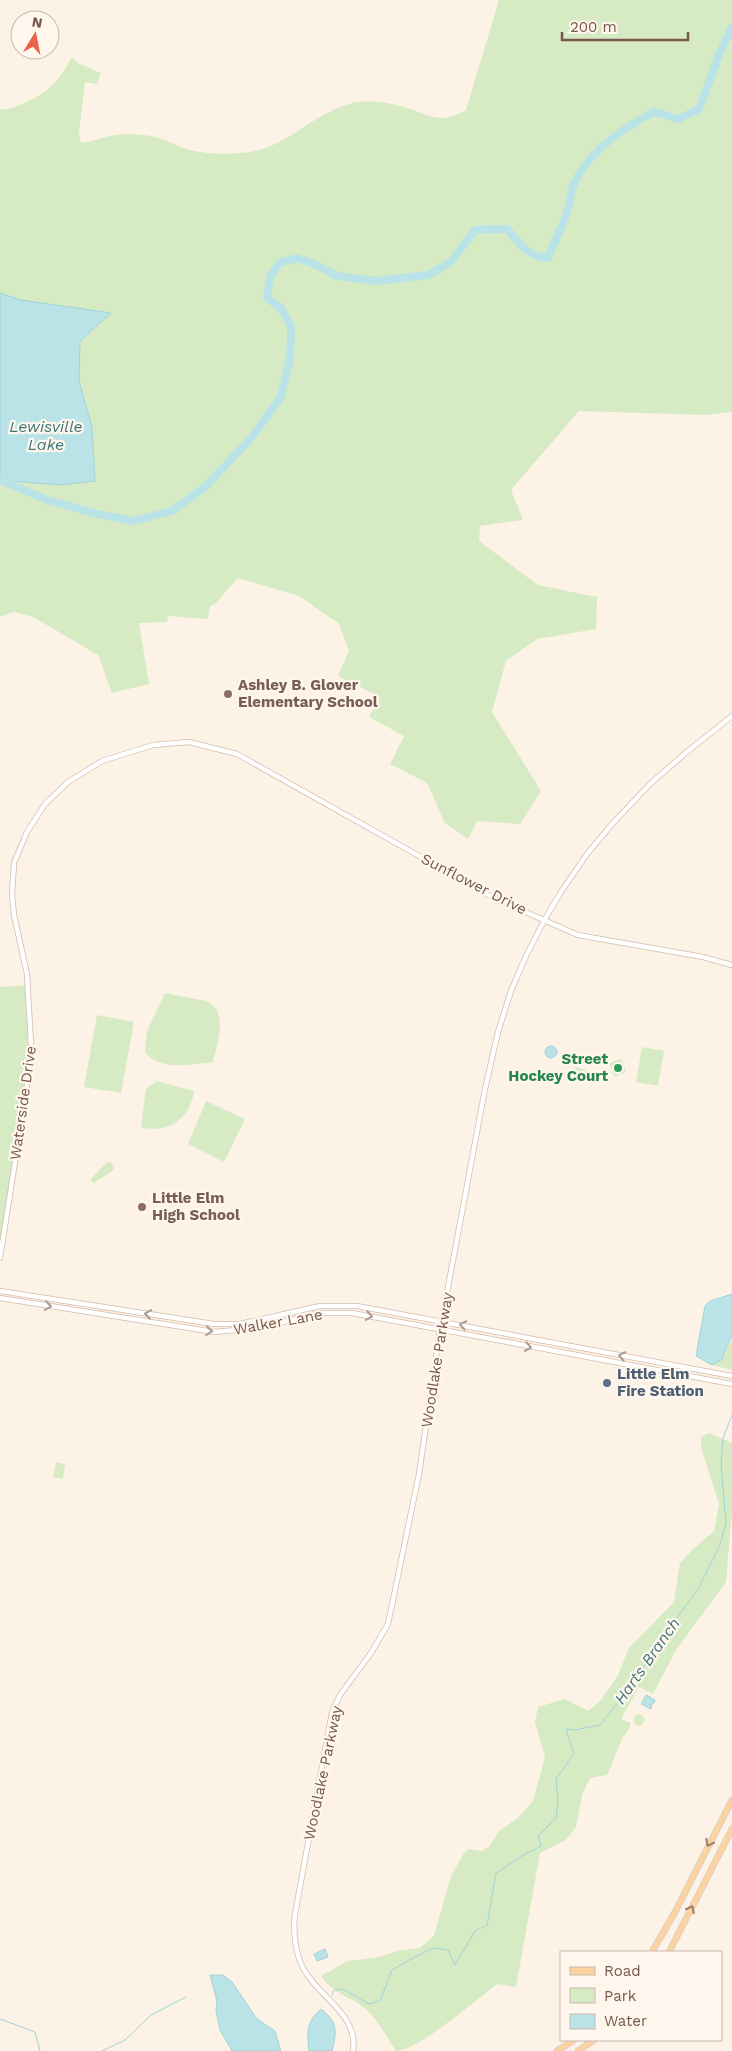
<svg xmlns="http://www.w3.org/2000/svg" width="732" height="2051" font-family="'Work Sans',sans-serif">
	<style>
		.green { fill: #d6ebc4 }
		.water { fill: #bae3e7; stroke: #a0d3d9 }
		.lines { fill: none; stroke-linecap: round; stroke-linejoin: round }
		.stream { stroke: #a0d3d9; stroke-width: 1 }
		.river { stroke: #bae3e7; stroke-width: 8 }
		.secondary-casing { stroke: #d4bbac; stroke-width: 6 }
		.primary-casing { stroke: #d9d0cc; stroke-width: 7 }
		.secondary { stroke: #fff; stroke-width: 4.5 }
		.primary { stroke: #fcd39e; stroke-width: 5 }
		.oneway { stroke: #ad9a92 }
		.oneway2 { stroke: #9f7c63 }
		.education-dot { fill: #8d6e63; stroke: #fff7ed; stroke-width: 2 }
		.leisure-dot { fill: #2e9e5b; stroke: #fff7ed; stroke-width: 2 }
		.service-dot { fill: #5c6f8a; stroke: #fff7ed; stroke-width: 2 }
		.labels { text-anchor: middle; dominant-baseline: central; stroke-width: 4.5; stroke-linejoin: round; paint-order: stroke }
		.education-label { font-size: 15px; font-weight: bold; fill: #785e54; stroke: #fff7ed; text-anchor: start }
		.street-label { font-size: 15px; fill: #77574a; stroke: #fff7ed }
		.leisure-label { font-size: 15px; font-weight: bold; fill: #27864d; stroke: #fff7ed; text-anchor: end }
		.service-label { font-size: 15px; font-weight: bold; fill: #4e5e75; stroke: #fff7ed; text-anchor: start }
		.water-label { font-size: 16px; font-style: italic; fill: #3d767c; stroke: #fff7ed }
	</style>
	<rect width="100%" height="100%" fill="#fdf2e6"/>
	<path class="green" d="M499,0h233v412l-26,3 -127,-4 -68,79 12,30 -43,6 -1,15 59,44 59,12 -1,32 -59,10 -31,22 -14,51 49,79 -21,33 -43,-3 -9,18 -23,-16 -18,-40 -37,-19 14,-28 -35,-19 11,-20 -42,-21 11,-25 -10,-27 -40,-28 -61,-18 -22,25 -6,3 -2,13 -40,-3 -1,6 -28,1 10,61 -37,9 -14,-38 -65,-38 -20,-5 -13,5v-135l8,-1 53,4 34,-4 -3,-54 -13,-46 1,-40 30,-28 -89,-13 -21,-7v-184c9,1 14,-2 22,-5 26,-11 36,-22 50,-47l6,6 23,10 -4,11 -12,-2 -6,51 2,10c9,-1 16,-4 25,-6 14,-4 35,-3 49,0 11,2 21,9 32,12 21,6 46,6 68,2 38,-8 66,-45 105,-49 19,-2 39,3 56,9 10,4 22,9 33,6 6,-1 12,-5 17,-7z
		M28,985l3,67 -31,201v-266z
		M165,993l41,8c24,11 11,41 7,61 -23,2 -52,10 -68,-10l2,-21z
		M97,1015l37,7 -13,71 -37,-6z
		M642,1047l22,4 -6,35 -22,-4z
		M621,1059l5,13 -11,5 -6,-14z
		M576,1067l15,5v5l-5,3 -12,-2v-8z
		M157,1081l37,10c-3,27 -27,44 -53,36l5,-38z
		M206,1101l39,18 -21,43 -36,-18z
		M107,1162h4l3,6 -2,3 -18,12 -4,-3z
		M732,1340v30l-20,-5z
		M709,1433l23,10v68l-6,71 -50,68 -23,44 -14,-7 -18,32 10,4c-2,8 -7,11 -10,18 -5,12 -8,22 -14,34l-17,3 -8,17 -6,32 -10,13 -26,13 -24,134 -19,-3c-20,15 -79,67 -101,67 -10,-15 -19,-34 -34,-45 -16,-11 -29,-13 -41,-30l27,-15 31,-4 18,-6 22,-3 15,-12 17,-60 13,-23 4,-4 14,2 7,-4 10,-16 20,-14 14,-16 12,-44 -10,-35 3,-15 27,-8 23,12 13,-11 17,-25 11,-27 45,-46 6,-39 13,-14 21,-18 5,-27 -18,-57v-10z
		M56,1462l9,2 -2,15 -10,-2z
		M633.5 1720a5.5 5.5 0 1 1 11 0a5.5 5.5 0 1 1-11 0Z"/>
	<path class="water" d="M0,293l21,7 90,13 -31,28 -1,40 13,46 3,54 -34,4 -53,-4 -8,1z
		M545 1052a6 6 0 1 1 12 0a6 6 0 1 1-12 0Z
		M732,1294v42l-6,11 -4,12 -10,6 -16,-9 9,-50 5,-5z
		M646,1695l9,5 -1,3h-2l-1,6 -10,-5z
		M325,1949l3,8 -11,4 -3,-7z
		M210,1975h13l9,7 25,37 18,12 6,20h-49l-12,-21 -4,-19 1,-10z
		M321,2009c17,13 16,23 11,42h-23c-2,-18 -3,-29 12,-42z"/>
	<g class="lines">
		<path class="stream" d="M332,1995l2,-5 9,-1 26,15 11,-3 12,-31 19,-11 22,-11 15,2 7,15 20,-34 12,-6 9,-52 24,-16 21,-11 -3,-10 18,-18 2,-17 -2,-22 18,-26 -8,-24 9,1 25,-5 39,-48 9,-19 50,-69 22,-44 6,-22 -5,-59 2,-26 9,-23
			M0,2019l35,13 5,19
			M102,2051l23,-11 26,-25 35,-18"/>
		<path class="river" d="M0,480l47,20 50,14 36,7 39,-10 33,-24 48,-51 27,-38 10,-39 1,-32 -9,-18 -15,-11 3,-21 9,-14 18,-5 15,5 25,13 39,5 52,-6 23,-13 24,-32 32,-1c12,14 21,28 41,29 6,-15 14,-30 19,-46 3,-9 3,-21 8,-30 15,-32 48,-54 79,-70l24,7 21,-10 21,-57 12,-25"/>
		<g class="secondary-casing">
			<path id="secondary" d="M0,1258l31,-198v-16l-4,-70 -13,-59 -2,-21 2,-31 13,-31 18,-28 23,-22 34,-21 51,-16 36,-3 48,12 257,144 84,37 125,22 29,8
				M0,1291l214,33h26l80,-18h37l375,70
				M0,1298l214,34 45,-4 61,-15h32l380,71
				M353,2051c6,-37 -35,-54 -50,-83 -8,-16 -10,-37 -8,-54l37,-202 8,-17 31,-42 17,-29 31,-150 21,-144 45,-241 13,-57 13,-41 15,-35 19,-37 16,-27 26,-38 26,-31 38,-40 37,-32 44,-35"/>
		</g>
		<g class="primary-casing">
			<path id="primary" d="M652,1952l23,-40 57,-112
				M669,1952l63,-123
				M557,2051l17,-11
				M578,2051l16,-11"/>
		</g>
		<use href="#secondary" class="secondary"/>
		<use href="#primary" class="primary"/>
	</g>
	<defs><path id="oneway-chevron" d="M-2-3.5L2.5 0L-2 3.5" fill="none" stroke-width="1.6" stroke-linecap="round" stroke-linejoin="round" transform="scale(1.25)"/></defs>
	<g class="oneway">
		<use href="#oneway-chevron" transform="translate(48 1306) rotate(9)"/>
		<use href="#oneway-chevron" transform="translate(148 1314) rotate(-172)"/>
		<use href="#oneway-chevron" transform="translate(369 1316) rotate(10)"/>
		<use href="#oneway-chevron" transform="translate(463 1325) rotate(-169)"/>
		<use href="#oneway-chevron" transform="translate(209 1331) rotate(6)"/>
		<use href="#oneway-chevron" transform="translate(528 1347) rotate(11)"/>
		<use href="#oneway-chevron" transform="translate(622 1356) rotate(-169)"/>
	</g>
	<g class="oneway2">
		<use href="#oneway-chevron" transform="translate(709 1843) rotate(117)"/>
		<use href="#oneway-chevron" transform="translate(691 1909) rotate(-63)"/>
	</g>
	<g class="education-dot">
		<circle cx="228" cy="694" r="5"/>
		<circle cx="142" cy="1207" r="5"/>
	</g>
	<circle class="leisure-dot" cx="618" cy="1068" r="5"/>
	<circle class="service-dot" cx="607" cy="1383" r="5"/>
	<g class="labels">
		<g class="education-label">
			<text x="238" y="685">Ashley B. Glover<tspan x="238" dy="17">Elementary School</tspan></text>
			<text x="152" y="1198">Little Elm<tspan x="152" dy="17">High School</tspan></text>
		</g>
		<g class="street-label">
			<text transform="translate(474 884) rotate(27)">Sunflower Drive</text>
			<text transform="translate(23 1103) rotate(-82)">Waterside Drive</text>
			<text transform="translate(278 1322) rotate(-10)">Walker Lane</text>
			<text transform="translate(437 1360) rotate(-81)">Woodlake Parkway</text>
			<text transform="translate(323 1773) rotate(-78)">Woodlake Parkway</text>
		</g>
		<g class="leisure-label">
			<text x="608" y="1059">Street<tspan x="608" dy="17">Hockey Court</tspan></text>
		</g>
		<g class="service-label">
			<text x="617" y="1374">Little Elm<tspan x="617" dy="17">Fire Station</tspan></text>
		</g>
		<g class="water-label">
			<text x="46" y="426">Lewisville<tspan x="46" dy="18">Lake</tspan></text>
			<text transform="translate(647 1661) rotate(-55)">Harts Branch</text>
		</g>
	</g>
	<rect x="560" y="1951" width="162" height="90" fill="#fff7ed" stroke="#c9b7ac"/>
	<rect x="570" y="1967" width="25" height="8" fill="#fcd39e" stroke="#c9b7ac"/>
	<text x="604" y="1976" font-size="15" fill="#77574a">Road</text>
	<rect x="570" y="1988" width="25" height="15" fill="#d6ebc4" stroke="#c9b7ac"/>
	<text x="604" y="2001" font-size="15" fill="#77574a">Park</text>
	<rect x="570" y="2014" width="25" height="15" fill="#bae3e7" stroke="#c9b7ac"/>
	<text x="604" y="2026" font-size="15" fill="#77574a">Water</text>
	<g transform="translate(35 35) rotate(10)"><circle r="24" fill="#fff7ed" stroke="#c9b7ac"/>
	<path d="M0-4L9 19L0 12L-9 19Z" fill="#e8634a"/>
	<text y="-8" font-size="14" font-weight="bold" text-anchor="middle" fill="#77574a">N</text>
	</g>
	<path d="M562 32v8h126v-8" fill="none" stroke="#77574a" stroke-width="2.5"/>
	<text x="570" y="32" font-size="15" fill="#77574a" stroke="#fff7ed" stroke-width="4" paint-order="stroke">200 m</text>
</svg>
